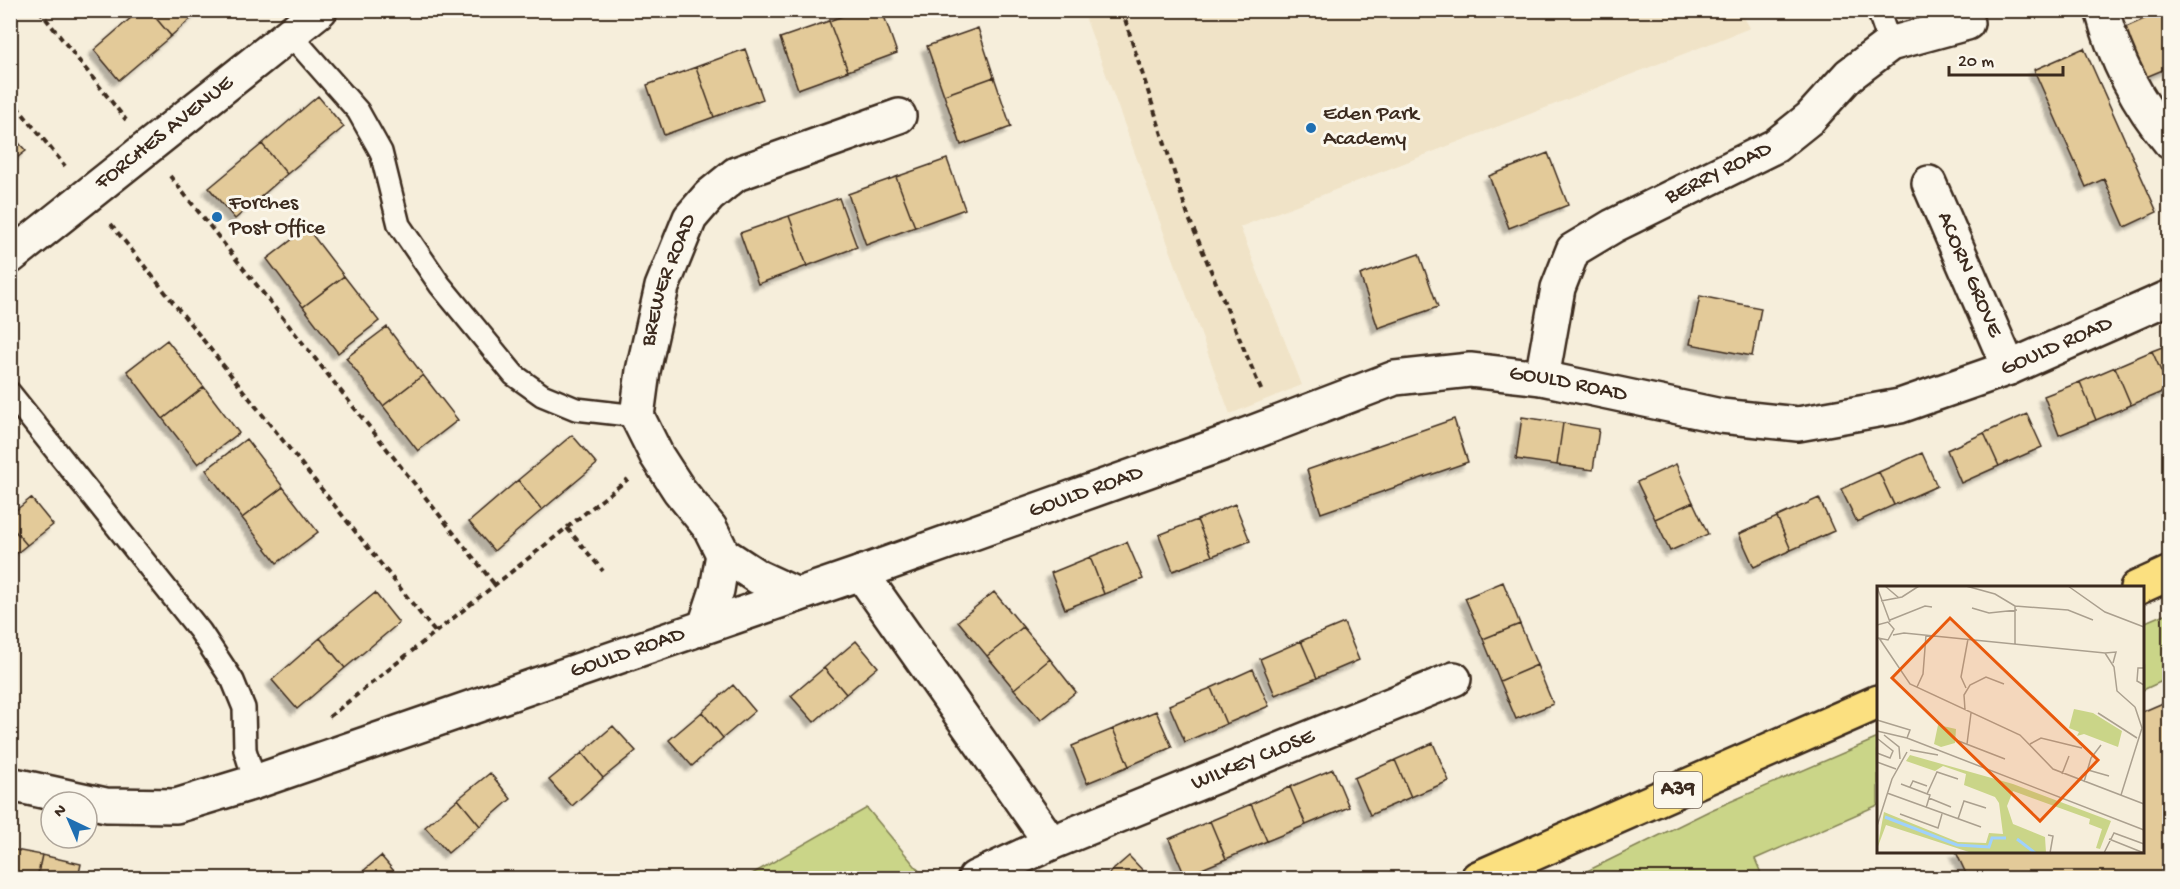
<svg xmlns="http://www.w3.org/2000/svg" width="2180" height="889" font-family="'Gochi Hand',sans-serif">
	<style>
		.built { fill: #f0e3c7 }
		.green { fill: #cad588; stroke: #828053; stroke-width: 1.5 }
		.building { fill: #e3ca99; stroke: #3b2a1e; stroke-width: 1.5; filter: url(#shadow) }
		.lines { fill: none; stroke-linecap: round; stroke-linejoin: round }
		.lane-casing { stroke: #3b2a1e; stroke-width: 26 }
		.street-casing { stroke: #3b2a1e; stroke-width: 38 }
		.primary-casing { stroke: #3b2a1e; stroke-width: 38 }
		.path { stroke: #3b2a1e; stroke-width: 4; stroke-dasharray: 6 4.5; stroke-linecap: butt }
		.lane { stroke: #fbf7ec; stroke-width: 21 }
		.street { stroke: #fbf7ec; stroke-width: 33 }
		.primary { stroke: #fbe080; stroke-width: 33 }
		.poi-dot { fill: #1f6fb2; stroke: #fbf7ec; stroke-width: 2 }
		.labels { text-anchor: middle; dominant-baseline: central; stroke-width: 6; stroke-linejoin: round; paint-order: stroke }
		.shield { fill: #fbf7ec; stroke: #75685c; stroke-width: 1.5 }
		.shield-label { font-size: 21px; font-weight: bold; fill: #3b2a1e }
		.poi-label { font-size: 22px; fill: #3b2a1e; stroke: #fbf7ec; text-anchor: start }
		.street-label { font-size: 22px; fill: #3b2a1e; stroke: #fbf7ec }
		.inset-river { fill: none; stroke: #9fd1fc; stroke-width: 3 }
		.inset-road { fill: none; stroke: #aba08f; stroke-width: 1.5 }
		.view { fill: #e8590c; fill-opacity: 0.15; stroke: #e8590c; stroke-width: 3 }
		.inset-edge { fill: none; stroke: #3b2a1e; stroke-width: 3 }
	</style>
	<defs>
		<filter id="shadow"><feDropShadow dx="-5.5" dy="5.5" stdDeviation="1.5" flood-color="#0004"/></filter>
	</defs>
	<rect width="100%" height="100%" fill="#f6eedb"/>
	<filter id="ink" filterUnits="userSpaceOnUse"><feTurbulence type="fractalNoise" baseFrequency=".0167" numOctaves="2"/><feDisplacementMap in="SourceGraphic" scale="12" xChannelSelector="R" yChannelSelector="G"/><feConvolveMatrix kernelMatrix="1 2 1 2 8 2 1 2 1" color-interpolation-filters="sRGB"/></filter>
	<g filter="url(#ink)">
		<path class="built" d="M1740,10l10,18 -510,199 62,158 -72,29 -147,-403z"/>
		<path class="green" d="M2169,612v66l-26,12v-67z
			M1878,738v67l-123,54 8,19h-190l138,-68z
			M867,808l58,70h-180z"/>
		<path class="building" d="M140,10h9l22,26 -52,44 -25,-30z
			M149,10h52l-30,26z
			M859,10h23l15,43 -49,18 -19,-50z
			M2164,10h6v57l-24,10 -22,-49z
			M829,21l19,50 -50,18 -18,-51z
			M978,28l16,49 -50,18 -17,-49z
			M2084,48l73,164 -32,15 -21,-48 -18,8 -52,-117z
			M745,49l18,50 -49,18 -18,-50z
			M696,67l18,50 -50,18 -17,-50z
			M994,77l17,50 -50,18 -17,-50z
			M318,96l26,31 -57,47 -25,-30z
			M10,133l16,18 -16,12z
			M262,144l25,30 -52,45 -26,-31z
			M1548,153l20,52 -59,23 -20,-52z
			M947,159l18,50 -50,18 -19,-50z
			M896,177l19,50 -49,18 -18,-51z
			M839,198l18,49 -50,19 -18,-50z
			M789,216l18,50 -49,18 -18,-51z
			M307,228l37,48 -41,31 -36,-48z
			M1419,254l19,53 -60,21 -18,-53z
			M344,276l35,45 -41,32 -35,-46z
			M1700,296l61,12 -9,48 -62,-12z
			M387,327l36,48 -40,31 -37,-48z
			M167,340l37,47 -41,32 -36,-48z
			M2170,344v45h-1l-17,-38z
			M2152,351l17,38 -38,16 -16,-38z
			M2115,367l16,38 -35,15 -16,-38z
			M423,375l35,45 -40,31 -35,-45z
			M2080,382l16,38 -37,15 -15,-39z
			M204,387l35,46 -41,31 -35,-45z
			M2027,414l15,33 -43,19 -15,-33z
			M1522,417l41,6 -6,42 -41,-6z
			M1454,419l14,43 -147,51 -14,-43z
			M1563,423l36,6 -6,41 -36,-5z
			M1984,433l15,33 -38,17 -14,-33z
			M572,435l25,29 -55,46 -24,-30z
			M246,439l37,48 -41,31 -36,-48z
			M1922,453l15,33 -43,19 -15,-33z
			M1676,464l17,38 -38,17 -18,-37z
			M1879,472l15,33 -37,17 -16,-33z
			M518,480l24,30 -48,41 -25,-29z
			M283,487l35,45 -41,31 -35,-45z
			M31,498l22,27 -26,20 -17,-20v-10z
			M1819,498l15,33 -43,19 -14,-33z
			M1693,502l15,32 -38,17 -15,-32z
			M1235,504l15,37 -38,15 -15,-36z
			M1777,517l14,33 -37,17 -15,-33z
			M1197,520l15,36 -39,15 -14,-36z
			M10,525l17,20 -16,13 -1,-1z
			M1127,542l16,37 -39,15 -14,-37z
			M1090,557l14,37 -39,15 -14,-36z
			M1503,582l17,42 -37,15 -18,-41z
			M994,592l29,35 -36,29 -29,-35z
			M375,593l24,30 -54,45 -25,-30z
			M1344,623l15,37 -42,18 -16,-37z
			M1520,624l17,41 -37,16 -17,-42z
			M1023,627l27,32 -36,30 -27,-33z
			M320,638l25,30 -48,41 -25,-29z
			M856,641l22,26 -32,27 -22,-26z
			M1301,641l16,37 -42,17 -15,-36z
			M1050,659l26,33 -35,28 -27,-31z
			M1537,665l16,39 -37,15 -16,-38z
			M824,668l22,26 -32,28 -23,-26z
			M1253,669l16,37 -43,18 -15,-36z
			M733,685l22,26 -32,27 -21,-26z
			M1211,688l15,36 -41,18 -16,-37z
			M2170,700v178h-202l-12,-26h186v-140z
			M1156,711l16,36 -43,19 -16,-37z
			M702,712l21,26 -31,28 -23,-26z
			M613,726l23,25 -33,27 -21,-25z
			M1113,729l16,37 -42,17 -15,-37z
			M1433,743l16,38 -38,16 -16,-37z
			M582,753l21,25 -31,28 -23,-26z
			M1395,760l16,37 -41,18 -16,-37z
			M1333,769l16,38 -43,18 -16,-38z
			M490,773l21,26 -31,27 -22,-27z
			M1290,787l16,38 -39,16 -16,-37z
			M458,799l22,27 -32,27 -23,-26z
			M1251,804l16,37 -41,18 -16,-38z
			M1210,821l16,38 -41,17 -16,-37z
			M10,849l32,6 -5,23h-27z
			M42,855l39,9 -3,14h-41z
			M381,856l19,22h-45z
			M1129,856l21,22h-46z"/>
		<g class="lines">
			<g class="lane-casing">
				<path id="lane" d="M1878,10l12,34
					M290,34l68,77 23,41 18,73 41,60 74,90 28,20 34,14 61,7
					M10,393l190,238 33,50 11,27 1,42 10,32"/>
			</g>
			<g class="street-casing">
				<g id="street">
					<path d="M2102,10c13,49 36,94 68,132"/>
					<path id="s1" d="M1929,183l80,185"/>
					<path id="s2" d="M10,257l310,-247"/>
					<path id="s3" d="M1542,378l16,-90 15,-38 40,-24 162,-80 35,-28 39,-43 41,-31 77,-21"/>
					<path d="M861,573l190,270"/>
					<path id="s4" d="M797,595l-39,-18 -35,-23 -13,-26 -31,-38 -22,-34 -20,-40 6,-45 19,-84 28,-69 19,-22 27,-22 163,-58"/>
					<path d="M705,626l12,-36 6,-36"/>
					<path id="s5" d="M10,784l96,21 70,1 79,-24 606,-209 364,-130 170,-65 75,-8 72,8 179,38 77,8 102,-18 109,-38 161,-71"/>
					<path id="s6" d="M975,878l76,-35 403,-164"/>
				</g>
			</g>
			<g class="primary-casing">
				<path id="primary" d="M2137,588l33,-15
					M1478,878l400,-176"/>
			</g>
			<path class="path" d="M39,10l87,110
				M1122,10l66,206 74,176
				M10,98l55,68
				M170,176l325,409
				M111,224l324,408
				M567,528l36,43
				M329,717l299,-238"/>
			<use href="#lane" class="lane"/>
			<use href="#street" class="street"/>
			<use href="#primary" class="primary"/>
		</g>
	</g>
	<g class="poi-dot">
		<circle cx="1311" cy="128" r="6"/>
		<circle cx="217" cy="217" r="6"/>
	</g>
	<g class="labels">
		<rect class="shield" x="1654" y="772" width="48" height="36" rx="4.5"/>
		<g class="shield-label">
			<text x="1678" y="790">A39</text>
		</g>
		<g class="poi-label">
			<text x="1323" y="115">Eden Park<tspan x="1323" dy="25">Academy</tspan></text>
			<text x="229" y="204">Forches<tspan x="229" dy="25">Post Office</tspan></text>
		</g>
		<g class="street-label">
			<text stroke="none"><textPath href="#s2" startOffset="198">FORCHES AVENUE</textPath></text>
			<text stroke="none"><textPath href="#s3" startOffset="297">BERRY ROAD</textPath></text>
			<text stroke="none"><textPath href="#s1" startOffset="100">ACORN GROVE</textPath></text>
			<text stroke="none"><textPath href="#s4" startOffset="388">BREWER ROAD</textPath></text>
			<text stroke="none"><textPath href="#s5" startOffset="2140">GOULD ROAD</textPath></text>
			<text stroke="none"><textPath href="#s5" startOffset="1635">GOULD ROAD</textPath></text>
			<text stroke="none"><textPath href="#s5" startOffset="1131">GOULD ROAD</textPath></text>
			<text stroke="none"><textPath href="#s5" startOffset="645">GOULD ROAD</textPath></text>
			<text stroke="none"><textPath href="#s6" startOffset="302">WILKEY CLOSE</textPath></text>
		</g>
	</g>
	<g transform="translate(1877 586)">
		<rect width="267" height="267" fill="#f6eedb"/>
		<path d="M197,123l19,4 29,18 -4,16 -34,-13 -7,2 2,-4 -10,-4zM61,139l18,4 -1,14 -14,4 -7,-3zM33,169l103,29 98,37 -11,28 -4,-1 6,-19 -13,-5 1,-5 -77,-28 -6,15 6,18 32,13 1,16h-74l-86,-28 -9,24 7,-37 74,30 28,1 3,-10 14,1 -4,-31 -4,-6 -31,-12 2,-11 -23,-8 -8,5 -29,-10z" fill="#cad588"/>
		<path class="inset-river" d="M8,231l72,28 32,2 3,-9h14M140,253l18,14"/>
		<path class="inset-road" d="M8,0l14,12M89,0l29,8 20,12v38M191,0l37,26 39,15M0,1l13,35M4,15l21,-4 17,-11M138,20l53,4 25,10M95,22l17,5 28,-3M13,34l35,-14 7,1M0,39l11,-3 6,7 -6,11 -10,-2M16,49l11,-2 201,20M2,52l31,46 110,51 33,34 91,35M228,67l9,14 3,24 18,16M228,67l11,-1 -3,11M267,82h-6l-1,13 7,4M40,101l6,-13 3,-39M89,102l-5,-11 7,-38M258,121l7,21M88,124l-1,-15 6,-10 16,-8 18,7M221,127l39,25M0,134l33,10 -3,8M0,145l30,7 237,92M7,149l15,12 1,12M79,154l49,19M90,158l4,-31M153,158l11,-6 41,10M33,164l28,5M0,167l13,5 3,-7 -15,-12M0,176l19,7M211,184l21,6M185,188l7,-18M207,196l7,-24 10,-13M24,198l29,11 -4,13M33,201l3,-6 14,5M10,207l94,34M50,208l10,-22 21,7M244,209l21,-67M52,212l22,9M23,228l38,14 4,-14M81,233l6,-18 22,7M0,240l15,-47 15,-27M171,249l5,1 -3,17M232,253l35,14M227,267l10,-20 30,11"/>
		<path class="view" d="M73,32l148,142 -58,61 -148,-143z"/>
		<rect width="267" height="267" class="inset-edge"/>
	</g>
	<rect width="2180" height="889" fill="none" stroke="#fbf7ec" stroke-width="36"/>
	<rect x="18" y="18" width="2144" height="853" fill="none" stroke="#3b2a1e" stroke-width="2" filter="url(#ink)"/>
	<g transform="translate(69 820) rotate(316)"><circle r="28" fill="#fbf7ec" stroke="#aea59a" stroke-width="1.5"/>
	<path d="M0-4.5L10 22L0 15L-10 22Z" fill="#1f6fb2"/>
	<text y="-9" font-size="16" font-weight="bold" text-anchor="middle" fill="#3b2a1e">N</text>
	</g>
	<path d="M1949 66v9h114v-9" fill="none" stroke="#3b2a1e" stroke-width="3"/>
	<text x="1958" y="66" font-size="18" fill="#3b2a1e" stroke="#fbf7ec" stroke-width="4.5" paint-order="stroke">20 m</text>
</svg>
